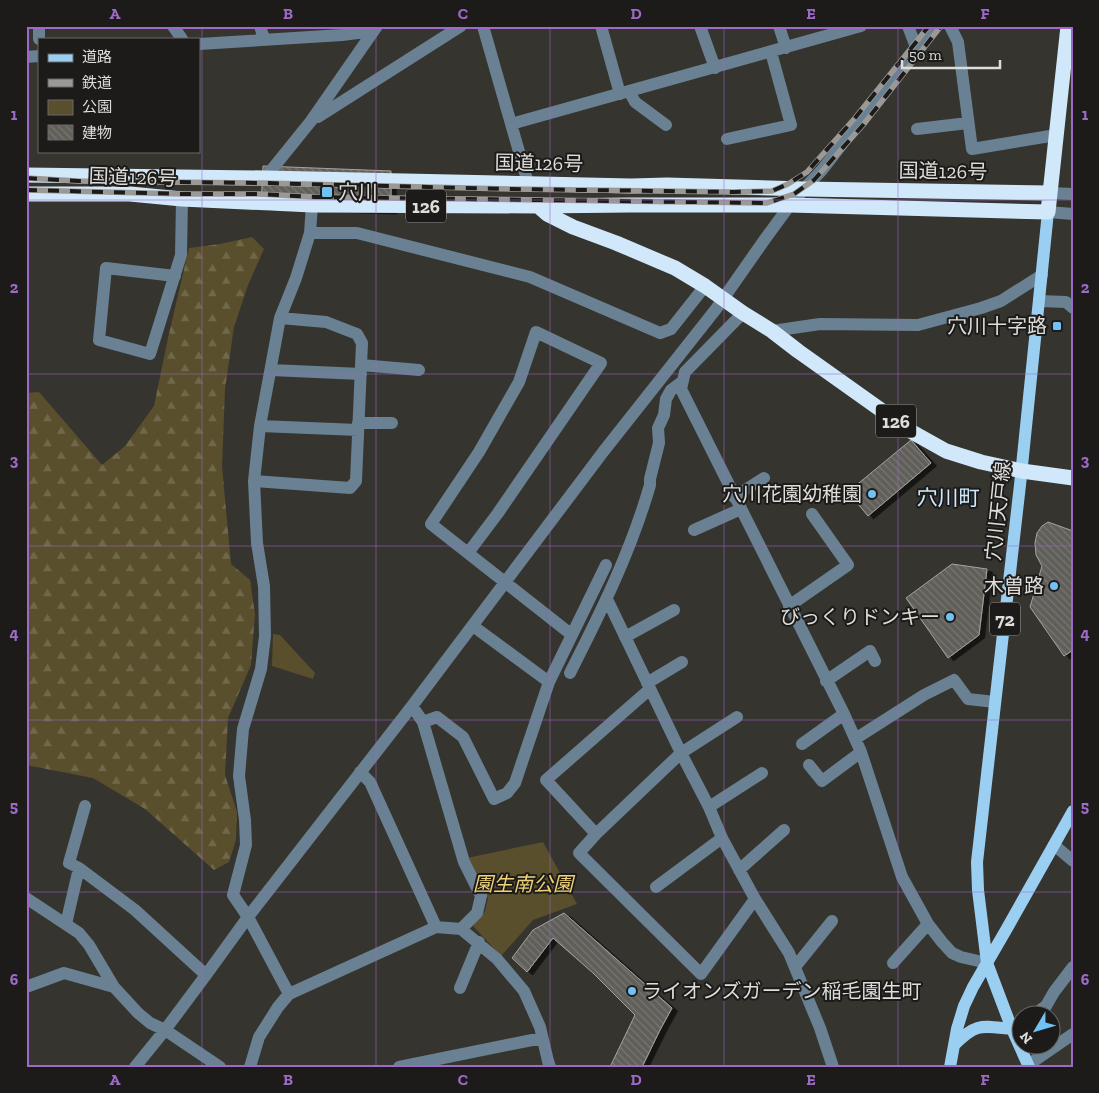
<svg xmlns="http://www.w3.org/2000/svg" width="1099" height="1093" font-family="'Zilla Slab','Noto Sans JP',serif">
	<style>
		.green { fill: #594f2c }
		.forest { fill: url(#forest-firs) }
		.building { fill: url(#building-back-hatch); stroke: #a6a49f; filter: url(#shadow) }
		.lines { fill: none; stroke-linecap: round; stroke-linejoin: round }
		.minor { stroke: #698192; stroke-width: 12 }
		.major { stroke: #9bcff2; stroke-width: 12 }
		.highway { stroke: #d0e8f9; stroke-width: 15 }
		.rail-casing { stroke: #9a9996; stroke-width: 5.5 }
		.rail { stroke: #1c1b19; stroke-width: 4; stroke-dasharray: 11; stroke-linecap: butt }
		.grid { fill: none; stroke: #9e6ac8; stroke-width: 1; stroke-opacity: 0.55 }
		.poi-dot { fill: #71c1f5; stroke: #1c1b19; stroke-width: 2 }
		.labels { text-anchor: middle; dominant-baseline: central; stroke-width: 4; stroke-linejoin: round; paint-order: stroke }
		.shield { fill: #1c1b19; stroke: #a4a3a0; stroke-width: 1 }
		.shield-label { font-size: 19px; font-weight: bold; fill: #deddda }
		.street-label { font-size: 20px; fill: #deddda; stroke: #1c1b19 }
		.poi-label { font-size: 20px; fill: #deddda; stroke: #1c1b19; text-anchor: end }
		.park-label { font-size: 20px; font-style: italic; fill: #eed277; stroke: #1c1b19 }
		.neighbourhood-label { font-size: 21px; fill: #cde9fd; stroke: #1c1b19 }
		.neatline { fill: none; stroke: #9e6ac8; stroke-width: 2 }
		.grid-label { font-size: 16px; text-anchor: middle; font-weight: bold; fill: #9e6ac8 }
	</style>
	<defs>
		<pattern id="forest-firs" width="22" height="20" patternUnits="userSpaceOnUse" patternTransform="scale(1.25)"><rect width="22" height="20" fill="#594f2c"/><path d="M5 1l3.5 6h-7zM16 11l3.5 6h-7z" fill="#70684a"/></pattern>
		<pattern id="building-back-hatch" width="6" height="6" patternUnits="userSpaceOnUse" patternTransform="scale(1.25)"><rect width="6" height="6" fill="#615f5a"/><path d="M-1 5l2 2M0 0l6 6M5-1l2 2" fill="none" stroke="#777671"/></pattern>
		<filter id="shadow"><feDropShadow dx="5.5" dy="3" stdDeviation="0" flood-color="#0009"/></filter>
	</defs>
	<rect width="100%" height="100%" fill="#35342f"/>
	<path class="green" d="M273,634l7,1 35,38 -2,6 -41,-13z
		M543,842l34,62 -44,16 -32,36 -28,-30 12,-15 3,-13 -21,-40z"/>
	<path class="forest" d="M252,237l12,12 -16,36 -14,42 -9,62 -3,77 9,98 19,16 5,34 -4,51 -23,53 -3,57 12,37 -1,28 -7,22 -15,8 -69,-61 -52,-31 -67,-13v-372l13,-1 63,73 23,-19 29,-40 14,-68 21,-90 31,-4z"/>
	<path class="building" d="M263,166l128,5v40l-130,-4z
		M911,440l20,23 -63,53 -20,-24z
		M1048,522l25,9v119l-9,6 -34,-49 12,-41 -6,-11 -1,-12 2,-10 5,-7z
		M952,564l35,5 -8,66 -31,23 -42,-60z
		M564,913l108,95 -12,22 -18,37h-32l25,-52 -42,-42 -40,-35 -26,34 -15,-14 21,-28z"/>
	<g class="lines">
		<path class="minor" d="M39,26v13
			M173,26l9,13
			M260,26l4,13
			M483,26l45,157
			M601,26l19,68
			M700,26l15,42
			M779,26l7,22
			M908,26l8,21
			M950,26l8,16 14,107 84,-14
			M199,44l143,-9 31,-4
			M26,57l13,-1
			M629,91l6,11 31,23
			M318,117l143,-91
			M511,124l350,-98
			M917,129l51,-6
			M727,139l64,-14 -20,-73
			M265,178l46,-57 66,-95
			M1050,193l23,1
			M1048,212l25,2
			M310,233h47l173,44 130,56 11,-4 34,-43
			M175,276l-69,-8 -7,72 51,14 31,-99 1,-56
			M1039,301l27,1 7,6
			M743,313l-58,59 -4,17 163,325 17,38 41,125 26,47 14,18 10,11 9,4 26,6
			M772,331l48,-7 98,1 63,-17 20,-7 41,-26
			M361,365l58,5
			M271,370l90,4
			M358,423h34
			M260,426l98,4
			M254,481l96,7 6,-7 6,-138 -5,-9 -31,-12 -46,-4
			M734,497l30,-19
			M694,530l47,-21
			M468,553l30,-40 103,-150 -65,-31 -17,50 -40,70 -48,72 141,111
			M607,599l74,154 28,54 13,31 33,61 34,54 31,75 13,39
			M789,606l59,-41 -36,-51
			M473,626l76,56
			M625,637l49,-27
			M570,673c31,-61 61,-122 80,-188v-6l9,-36 -1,-15 6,-13 2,-16 5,-9 12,-9
			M826,681l44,-30 5,10
			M647,683l35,-21
			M412,706l11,16 41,140 17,34 -4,17 -16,16
			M737,717l-56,36 -85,81 -17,19 122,121 54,-75
			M423,722l14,-5 26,20 31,62 13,-6 8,-10 34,-101 57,-117
			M855,739l69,-44 30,-15 14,19 27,3
			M802,744l42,-30
			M809,765l13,16 39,-29
			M360,772l10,10 66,145
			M85,806l-16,57 10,5 56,42 71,65
			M709,807l53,-34
			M596,834l-50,-54 104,-91
			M1054,845l19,16
			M739,870l45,-40
			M656,887l66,-49
			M26,898l53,35 10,12 25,42 24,26 12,10 15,7 55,37
			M66,924l13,-56
			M893,963l35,-39
			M795,967l37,-46
			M26,987l38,-14 50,14
			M460,988l19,-46
			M289,994l-41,-77 -15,-22 13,-50 -1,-25 -6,-44 4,-47 18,-60 4,-33 -1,-50 -7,-43 -3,-62 6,-55 20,-108 16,-40 14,-45 2,-28
			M1032,1016l14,-10 8,-14 19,-25
			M1012,1029l10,-7
			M1028,1065l45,-31
			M135,1067l30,-37 41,-55 42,-58 164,-211 191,-254 113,-143 49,-70 25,-34 14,-16 18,-19 111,-144
			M250,1067l9,-30 19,-30 11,-13 147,-67 25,2 36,30 27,32 16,36 8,34 2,6
			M399,1067l143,-29"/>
		<path class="major" d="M954,1045c23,-23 28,-19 58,-16
			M950,1067l7,-38 7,-23 9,-19 33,-57 67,-119
			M1029,1067l-17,-38 -25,-66 -9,-73 -1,-28 43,-377 28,-273"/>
		<path class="highway" d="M26,175l239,3 366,8 36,-1 137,4 246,4
			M26,194h104l52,5 130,6 226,1 92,-1h160l258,7 20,-186
			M538,206l9,8 26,13 43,16 59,25 30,18 38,27 29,18 26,20 114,81 34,19 35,11 41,9 51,7"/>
		<g class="rail-casing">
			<path id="rail" d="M26,178l52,3 185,2 247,6 224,3 38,-1 16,-7 19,-12 48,-54 74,-92
				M26,190l158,4h75l56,3 452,6 27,-9 20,-14 49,-55 78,-99"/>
		</g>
		<use href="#rail" class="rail"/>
	</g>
	<path class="grid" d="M202,26v1041M376,26v1041M550,26v1041M724,26v1041M898,26v1041M26,200h1047M26,374h1047M26,546h1047M26,720h1047M26,892h1047"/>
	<g class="poi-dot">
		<rect x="321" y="186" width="12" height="12" rx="2.5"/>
		<rect x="1052" y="321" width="10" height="10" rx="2.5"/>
		<circle cx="872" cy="494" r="5"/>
		<circle cx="1054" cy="586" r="5"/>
		<circle cx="950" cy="617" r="5"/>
		<circle cx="632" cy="991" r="5"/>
	</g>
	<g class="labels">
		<g class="shield">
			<rect x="406" y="189.5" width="40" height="33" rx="4"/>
			<rect x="876" y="404.5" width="40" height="33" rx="4"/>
			<rect x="990" y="602.5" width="30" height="33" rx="4"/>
		</g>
		<g class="shield-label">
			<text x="426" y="206">126</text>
			<text x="896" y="421">126</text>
			<text x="1005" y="619">72</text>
		</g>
		<g class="street-label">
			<text transform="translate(539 163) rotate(1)">国道126号</text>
			<text transform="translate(943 171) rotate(1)">国道126号</text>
			<text transform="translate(133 177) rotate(2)">国道126号</text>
			<text transform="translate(998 511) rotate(-84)">穴川天戸線</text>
		</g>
		<g class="poi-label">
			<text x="338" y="192" text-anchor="start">穴川</text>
			<text x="1047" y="326">穴川十字路</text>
			<text x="862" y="494">穴川花園幼稚園</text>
			<text x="1044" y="586">木曽路</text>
			<text x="940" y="617">びっくりドンキー</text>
			<text x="642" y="991" text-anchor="start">ライオンズガーデン稲毛園生町</text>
		</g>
		<g class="park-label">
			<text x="523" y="884">園生南公園</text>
		</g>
		<g class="neighbourhood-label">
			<text x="948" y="497">穴川町</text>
		</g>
	</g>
	<rect width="1099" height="1093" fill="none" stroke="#1c1b19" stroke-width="55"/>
	<rect x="38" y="38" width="162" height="115" fill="#1c1b19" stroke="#6a6966"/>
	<rect x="48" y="54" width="25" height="8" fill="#9bcff2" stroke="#6a6966"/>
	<text x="82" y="62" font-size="15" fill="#deddda">道路</text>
	<rect x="48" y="79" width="25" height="8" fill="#9a9996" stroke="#6a6966"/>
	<text x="82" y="88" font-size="15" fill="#deddda">鉄道</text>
	<rect x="48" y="100" width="25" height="15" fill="#594f2c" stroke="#6a6966"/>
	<text x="82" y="112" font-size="15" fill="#deddda">公園</text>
	<rect x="48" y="125" width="25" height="15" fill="url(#building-back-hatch)" stroke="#6a6966"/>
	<text x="82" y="138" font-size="15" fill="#deddda">建物</text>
	<g transform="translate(1036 1030) rotate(232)"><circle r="24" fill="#1c1b19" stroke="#6a6966"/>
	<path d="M0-4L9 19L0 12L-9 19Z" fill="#71c1f5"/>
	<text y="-8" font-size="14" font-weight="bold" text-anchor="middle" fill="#deddda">N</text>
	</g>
	<path d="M902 60v8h98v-8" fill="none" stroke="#deddda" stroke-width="2.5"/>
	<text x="909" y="60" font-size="15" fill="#deddda" stroke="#1c1b19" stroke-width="4" paint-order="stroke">50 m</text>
	<rect x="28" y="28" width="1044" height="1038" class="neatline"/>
	<g class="grid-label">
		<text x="115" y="19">A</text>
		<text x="288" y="19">B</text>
		<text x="463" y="19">C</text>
		<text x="636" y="19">D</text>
		<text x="811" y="19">E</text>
		<text x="985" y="19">F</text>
		<text x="14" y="120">1</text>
		<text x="1085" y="120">1</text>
		<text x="14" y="293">2</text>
		<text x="1085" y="293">2</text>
		<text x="14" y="466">3</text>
		<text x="1085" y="466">3</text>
		<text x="14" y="639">4</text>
		<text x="1085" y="639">4</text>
		<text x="14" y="812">5</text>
		<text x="1085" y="812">5</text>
		<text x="14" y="985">6</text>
		<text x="1085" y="985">6</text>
		<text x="115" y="1085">A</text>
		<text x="288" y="1085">B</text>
		<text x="463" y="1085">C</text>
		<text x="636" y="1085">D</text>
		<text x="811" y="1085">E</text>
		<text x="985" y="1085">F</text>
	</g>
</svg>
